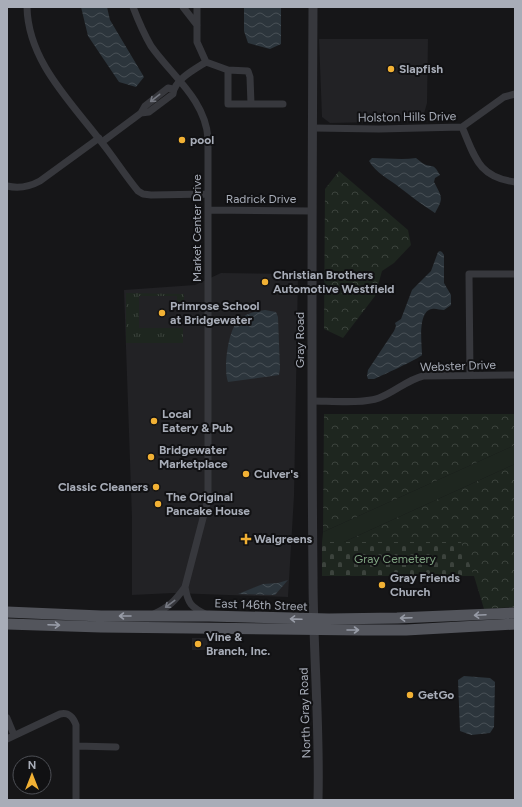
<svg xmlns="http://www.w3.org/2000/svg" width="522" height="807" font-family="Figtree,sans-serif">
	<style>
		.built { fill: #222225 }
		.grass { fill: #1e261f }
		.forest { fill: url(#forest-crowns) }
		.cemetery { fill: url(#cemetery-stones) }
		.park { fill: url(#park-tufts) }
		.water { fill: url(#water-waves) }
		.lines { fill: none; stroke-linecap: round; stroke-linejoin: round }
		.minor { stroke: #37383d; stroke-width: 7 }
		.tertiary { stroke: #37383d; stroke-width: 9 }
		.primary { stroke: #53555c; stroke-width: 11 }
		.oneway { stroke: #757881 }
		.oneway2 { stroke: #979ba6 }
		.poi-dot { fill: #f2b134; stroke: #111113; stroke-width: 1.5 }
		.labels { text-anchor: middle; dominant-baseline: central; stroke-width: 4; stroke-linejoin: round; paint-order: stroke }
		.poi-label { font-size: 12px; font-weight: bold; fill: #a8adb8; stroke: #111113; text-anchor: start }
		.street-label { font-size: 12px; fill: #a8adb8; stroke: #111113 }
		.park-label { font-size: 12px; fill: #7fa381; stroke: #111113 }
	</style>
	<defs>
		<pattern id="forest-crowns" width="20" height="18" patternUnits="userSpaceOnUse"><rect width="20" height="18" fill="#1e261f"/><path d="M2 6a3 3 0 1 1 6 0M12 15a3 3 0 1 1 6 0" fill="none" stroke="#3c433d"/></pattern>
		<pattern id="cemetery-stones" width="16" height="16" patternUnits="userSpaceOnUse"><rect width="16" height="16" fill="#1e261f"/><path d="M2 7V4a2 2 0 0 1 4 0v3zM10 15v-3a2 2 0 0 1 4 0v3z" fill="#3c433d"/></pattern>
		<pattern id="park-tufts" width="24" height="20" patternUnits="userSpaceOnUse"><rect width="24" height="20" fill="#1e261f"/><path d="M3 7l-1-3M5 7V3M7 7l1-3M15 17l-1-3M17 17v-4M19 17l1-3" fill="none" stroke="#3c433d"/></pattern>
		<pattern id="water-waves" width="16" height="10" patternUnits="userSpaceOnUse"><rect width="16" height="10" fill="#2c353c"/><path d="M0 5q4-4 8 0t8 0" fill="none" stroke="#485056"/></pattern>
	</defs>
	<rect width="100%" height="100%" fill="#161618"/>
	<path class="built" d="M319,39h109l-1,64 -5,18 -92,2 -8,-6z
		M221,273l77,1 -4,222 -6,101 -115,-4 -41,2v-77l-8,-228 71,-5z
		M192,638h16l-1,12h-15z"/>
	<path class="grass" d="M515,445v19l-171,78h-22l1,-10z"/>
	<path class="forest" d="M339,171l69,59 3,15 -17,18 -12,8 -7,25 -32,42 -19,-9 1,-140z
		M324,414h191v31l-192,87z
		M515,464v143l-31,2 -10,-33 -130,-34z"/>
	<path class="cemetery" d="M322,542h139l13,34h-152z"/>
	<path class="park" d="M126,293l58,1v16h-7v-14h-38v32h44v15h-57z"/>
	<path class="water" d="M81,7h26l3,13 34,57 -8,10 -17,-5 -31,-46z
		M244,7h37v37l-11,5 -22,-6 -4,-12z
		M372,158c15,0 30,2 44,0 3,2 6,5 8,6 10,4 9,-1 16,11l-5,3 -1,4c8,15 10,16 1,31 -13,-8 -24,-17 -36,-26 -10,-8 -23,-14 -30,-26z
		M440,251l2,1 2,3v28l7,12v10l-7,5c-4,0 -9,-2 -12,-1 -15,2 -10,36 -10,46 -2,3 -43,22 -48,24 -2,0 -4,0 -6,0l-1,-3 1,-6 26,-39 2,-5 -1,-3 6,-4 11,-29 19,-19 7,-19z
		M265,310l11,2 2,5 2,52 -1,6 -51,7c-5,-13 0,-50 9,-60 8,-9 17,-10 28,-12z
		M288,580l-13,15 -37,-1 25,-10 15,-1z
		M464,676l26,2 5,4 -1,45 -4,6 -19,2 -11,-4 -2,-51z"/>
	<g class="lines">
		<path class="minor" d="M27,7c1,53 42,93 72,132 14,17 25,35 39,52l5,3 8,1 57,-1
			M133,7c5,13 11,27 18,39 21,30 54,53 57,92v361l-23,88c-10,14 -16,20 -31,27
			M183,7l14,18
			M197,7v35l9,20
			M206,62l22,8v34h55
			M228,70l20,1 2,6 1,27
			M141,113l4,-7 23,-18 5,1
			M462,127c13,30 16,50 53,55
			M313,128l66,1 83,-2 42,-30 11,-3
			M102,142l39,-29 8,-1 24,-18c1,-14 22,-25 33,-32
			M7,186c12,3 22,1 33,-5l59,-43
			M208,210l104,1
			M470,375l-1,-101h46
			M312,401c18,0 51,3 67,-3 16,-6 28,-18 44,-22l92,-1
			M185,587c3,17 6,20 22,28
			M7,718l7,17
			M7,739l53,-25c9,-2 13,3 16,11v75
			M76,746l40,1"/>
		<path class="tertiary" d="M313,7c-1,190 -2,380 0,570 0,74 7,149 5,223"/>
		<path class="primary" d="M7,612l94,4h108l120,3 68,-1 118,-5
			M7,624l94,3 262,3h43l109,-6"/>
	</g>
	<defs><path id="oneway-shaft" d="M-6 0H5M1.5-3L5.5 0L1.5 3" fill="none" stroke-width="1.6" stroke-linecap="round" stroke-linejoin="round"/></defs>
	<g class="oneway">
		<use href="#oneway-shaft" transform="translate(155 98) rotate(142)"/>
		<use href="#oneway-shaft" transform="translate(170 604) rotate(143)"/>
	</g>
	<g class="oneway2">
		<use href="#oneway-shaft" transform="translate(480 615) rotate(177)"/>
		<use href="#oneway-shaft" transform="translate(125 616) rotate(-180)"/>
		<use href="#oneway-shaft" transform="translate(406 618) rotate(178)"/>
		<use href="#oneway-shaft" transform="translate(296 619) rotate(-178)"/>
		<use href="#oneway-shaft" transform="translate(54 625) rotate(2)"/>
		<use href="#oneway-shaft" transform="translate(353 630)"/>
	</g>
	<g class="poi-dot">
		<circle cx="391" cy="69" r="4"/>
		<circle cx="182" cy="140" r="4"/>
		<circle cx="265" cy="282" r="4"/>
		<circle cx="162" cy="313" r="4"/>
		<circle cx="154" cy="421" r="4"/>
		<circle cx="151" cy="457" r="4"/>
		<circle cx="246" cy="474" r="4"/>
		<circle cx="156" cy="487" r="4"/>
		<circle cx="158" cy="504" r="4"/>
		<path d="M244 533h4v4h4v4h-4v4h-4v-4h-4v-4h4z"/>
		<circle cx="382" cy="585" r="4"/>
		<circle cx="198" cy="644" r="4"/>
		<circle cx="410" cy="695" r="4"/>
	</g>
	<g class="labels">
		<g class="poi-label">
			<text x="399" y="69">Slapfish</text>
			<text x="190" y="140">pool</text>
			<text x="273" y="275">Christian Brothers<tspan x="273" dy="14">Automotive Westfield</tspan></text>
			<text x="170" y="306">Primrose School<tspan x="170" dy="14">at Bridgewater</tspan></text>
			<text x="162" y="414">Local<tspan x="162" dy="14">Eatery &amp; Pub</tspan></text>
			<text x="159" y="450">Bridgewater<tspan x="159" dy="14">Marketplace</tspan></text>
			<text x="254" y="474">Culver's</text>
			<text x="148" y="487" text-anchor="end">Classic Cleaners</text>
			<text x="166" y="497">The Original<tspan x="166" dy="14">Pancake House</tspan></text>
			<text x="254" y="539">Walgreens</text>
			<text x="390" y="578">Gray Friends<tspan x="390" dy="14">Church</tspan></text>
			<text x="206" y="637">Vine &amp;<tspan x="206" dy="14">Branch, Inc.</tspan></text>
			<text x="418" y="695">GetGo</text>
		</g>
		<g class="street-label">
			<text transform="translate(407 117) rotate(-1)">Holston Hills Drive</text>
			<text x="261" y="199">Radrick Drive</text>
			<text transform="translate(197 228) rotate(-90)">Market Center Drive</text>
			<text transform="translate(300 340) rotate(-90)">Gray Road</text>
			<text transform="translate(458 366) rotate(-2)">Webster Drive</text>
			<text transform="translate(261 605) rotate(2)">East 146th Street</text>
			<text transform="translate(305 713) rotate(-92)">North Gray Road</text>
		</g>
		<g class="park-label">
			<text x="395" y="559">Gray Cemetery</text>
		</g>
	</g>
	<rect width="522" height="807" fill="none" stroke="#a8adb8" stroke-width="16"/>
	<g transform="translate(32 775)"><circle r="19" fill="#111113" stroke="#4d4f55"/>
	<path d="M0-3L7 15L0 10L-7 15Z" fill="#f2b134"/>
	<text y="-6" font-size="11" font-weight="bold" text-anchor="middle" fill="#a8adb8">N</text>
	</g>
</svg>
